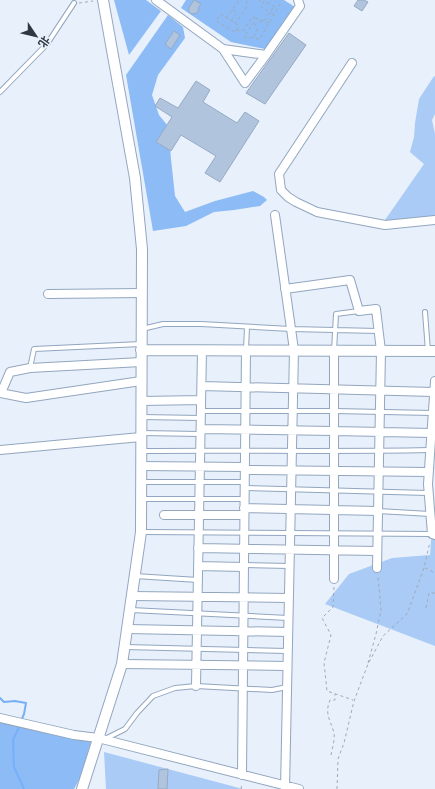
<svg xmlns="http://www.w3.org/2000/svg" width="435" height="789" font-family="'Noto Serif','Noto Sans SC',serif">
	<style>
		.green { fill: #a9cbf6 }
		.forest { fill: #8cbbf6 }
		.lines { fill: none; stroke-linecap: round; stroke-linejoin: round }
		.stream { stroke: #75b0f9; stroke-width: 2 }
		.building { fill: #b0c4de; stroke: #96aac3 }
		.service-casing { stroke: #92a6bf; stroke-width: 6 }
		.minor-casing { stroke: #92a6bf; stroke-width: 10 }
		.tertiary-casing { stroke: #92a6bf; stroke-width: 12 }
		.path { stroke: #a1a9b4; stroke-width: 1; stroke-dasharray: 3 3; stroke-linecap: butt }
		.service { stroke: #fff; stroke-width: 4 }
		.minor { stroke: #fff; stroke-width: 8 }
		.tertiary { stroke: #fff; stroke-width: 10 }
	</style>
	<rect width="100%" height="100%" fill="#e8f0fb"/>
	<path class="green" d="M434,76l1,1v37l-3,6 3,14v85l-35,3 -15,-2 39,-56 -14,-12 4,-15 1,-14 4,-24z
		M433,516h2v130l-110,-42 24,-30 43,-16 38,-3z
		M104,752l139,37h-137z"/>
	<path class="forest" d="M114,0h32l15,11 -32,44z
		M186,0h98l11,7 -30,42 -34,-7 -50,-34z
		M168,15l15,12 2,11 -27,37 -6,20 7,20 9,11 3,33 4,37 10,16 30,-11 38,-10 11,6 3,3 -7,6 -26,4 -20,2 -28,14 -33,5 -27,-156z
		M0,721l91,21 -11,36 -6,11h-74z"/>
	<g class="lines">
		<path class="stream" d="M0,698l4,4 11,-1 11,2 -2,11 -3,7
			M20,725l-7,15 1,27 10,22"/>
	</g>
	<path class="building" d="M194,0l7,4 -3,4 1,2 -2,3 -5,1 -3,-2v-4z
		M358,0h6l4,2 -6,9 -8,-5z
		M174,31l6,4 -9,14 -6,-5z
		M289,33l17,12 -41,59 -19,-11z
		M196,81l14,9 -7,12 34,21 8,-11 14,9 -39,61 -15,-9 11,-17 -35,-21 -10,16 -15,-9 16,-25 -17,-11 5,-8 18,10z
		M168,769l-1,20h-9l1,-19z"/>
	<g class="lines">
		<g class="service-casing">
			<path id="service" d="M0,92l47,-48 27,-41
				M425,312l3,39
				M142,329l21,-5h38l90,5 87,2
				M246,350l1,-23
				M334,351l2,-37 23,-3
				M30,368l4,-19 107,-5
				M201,411h133l99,2
				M141,417l60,1
				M141,433l59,1
				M142,451c96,-1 192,1 288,-1
				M141,482h104
				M245,488l183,5
				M141,499h103
				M378,511l52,3
				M142,532l290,2
				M244,565l45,1
				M135,576l63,4
				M131,610l157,8
				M125,647l162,4
				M105,739l20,-10 12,-16 16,-17 22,-8 21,-2 76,4 15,-3"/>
		</g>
		<g class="minor-casing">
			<path id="minor" d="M156,0l67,49 22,34 21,-28
				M223,49l43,6 34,-49 -2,-6
				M352,63l-73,111 2,16 7,7 8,5 21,10 68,13 50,-5
				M275,215l19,135 -9,439
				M285,289l65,-9 9,31 17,-2 5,42 -4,217
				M48,294l94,-1
				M334,351v228
				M435,381l-7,103 4,50 3,1
				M202,386l232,6
				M0,393l26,5 115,-17
				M1,393l9,-21 20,-4 111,-6
				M141,401l60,-1
				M201,429l133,2 97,2
				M0,450l141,-13
				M141,466l103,1
				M245,470l183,2
				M244,508l134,3
				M164,515h80
				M198,548l179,3
				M198,566l46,1
				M132,596l157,2
				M127,629l161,3
				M122,664l165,2
				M196,686l6,-336
				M0,718l74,17 24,3 201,51
				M242,775l4,-425"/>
		</g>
		<g class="tertiary-casing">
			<path id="tertiary" d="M141,350l294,1
				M82,789l40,-125 19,-132 1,-283 -7,-71 -32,-178"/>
		</g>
		<path class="path" d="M259,0l3,3
			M79,3l14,-2
			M273,14l-12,-7 3,-6 13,7
			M226,18l13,-18h3
			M231,21l6,-8 -5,-3
			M269,23l-12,-5 -13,19 16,2c6,-12 13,-23 20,-35
			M235,24l11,-16 1,-6 -2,-2
			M236,30l3,-4 -18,-12 -5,7 19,11 1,-2 7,1 9,-14 4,1
			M254,37l3,-7 -2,-5 3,-3 6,-1 10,-15
			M425,568l10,5
			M334,587l-1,20 -11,11 9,17 -7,28 3,28 26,9
			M426,608l3,-15h6
			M368,663l8,-29 5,-24 -3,-34
			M331,755c1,-6 4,-15 3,-22 -3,-12 -10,-19 -4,-33h5v-6
			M241,789l1,-6
			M337,789l1,-30 6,-16 10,-42 14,-37 15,-28 24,-22 17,-46 6,-26"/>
		<use href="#service" class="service"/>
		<use href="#minor" class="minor"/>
		<use href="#tertiary" class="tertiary"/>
	</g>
	<g transform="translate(36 36) rotate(125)" stroke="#e8f0fb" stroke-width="3" paint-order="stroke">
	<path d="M0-3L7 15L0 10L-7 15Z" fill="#2f3741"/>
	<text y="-6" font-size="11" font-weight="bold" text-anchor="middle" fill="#2f3741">北</text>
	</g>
</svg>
